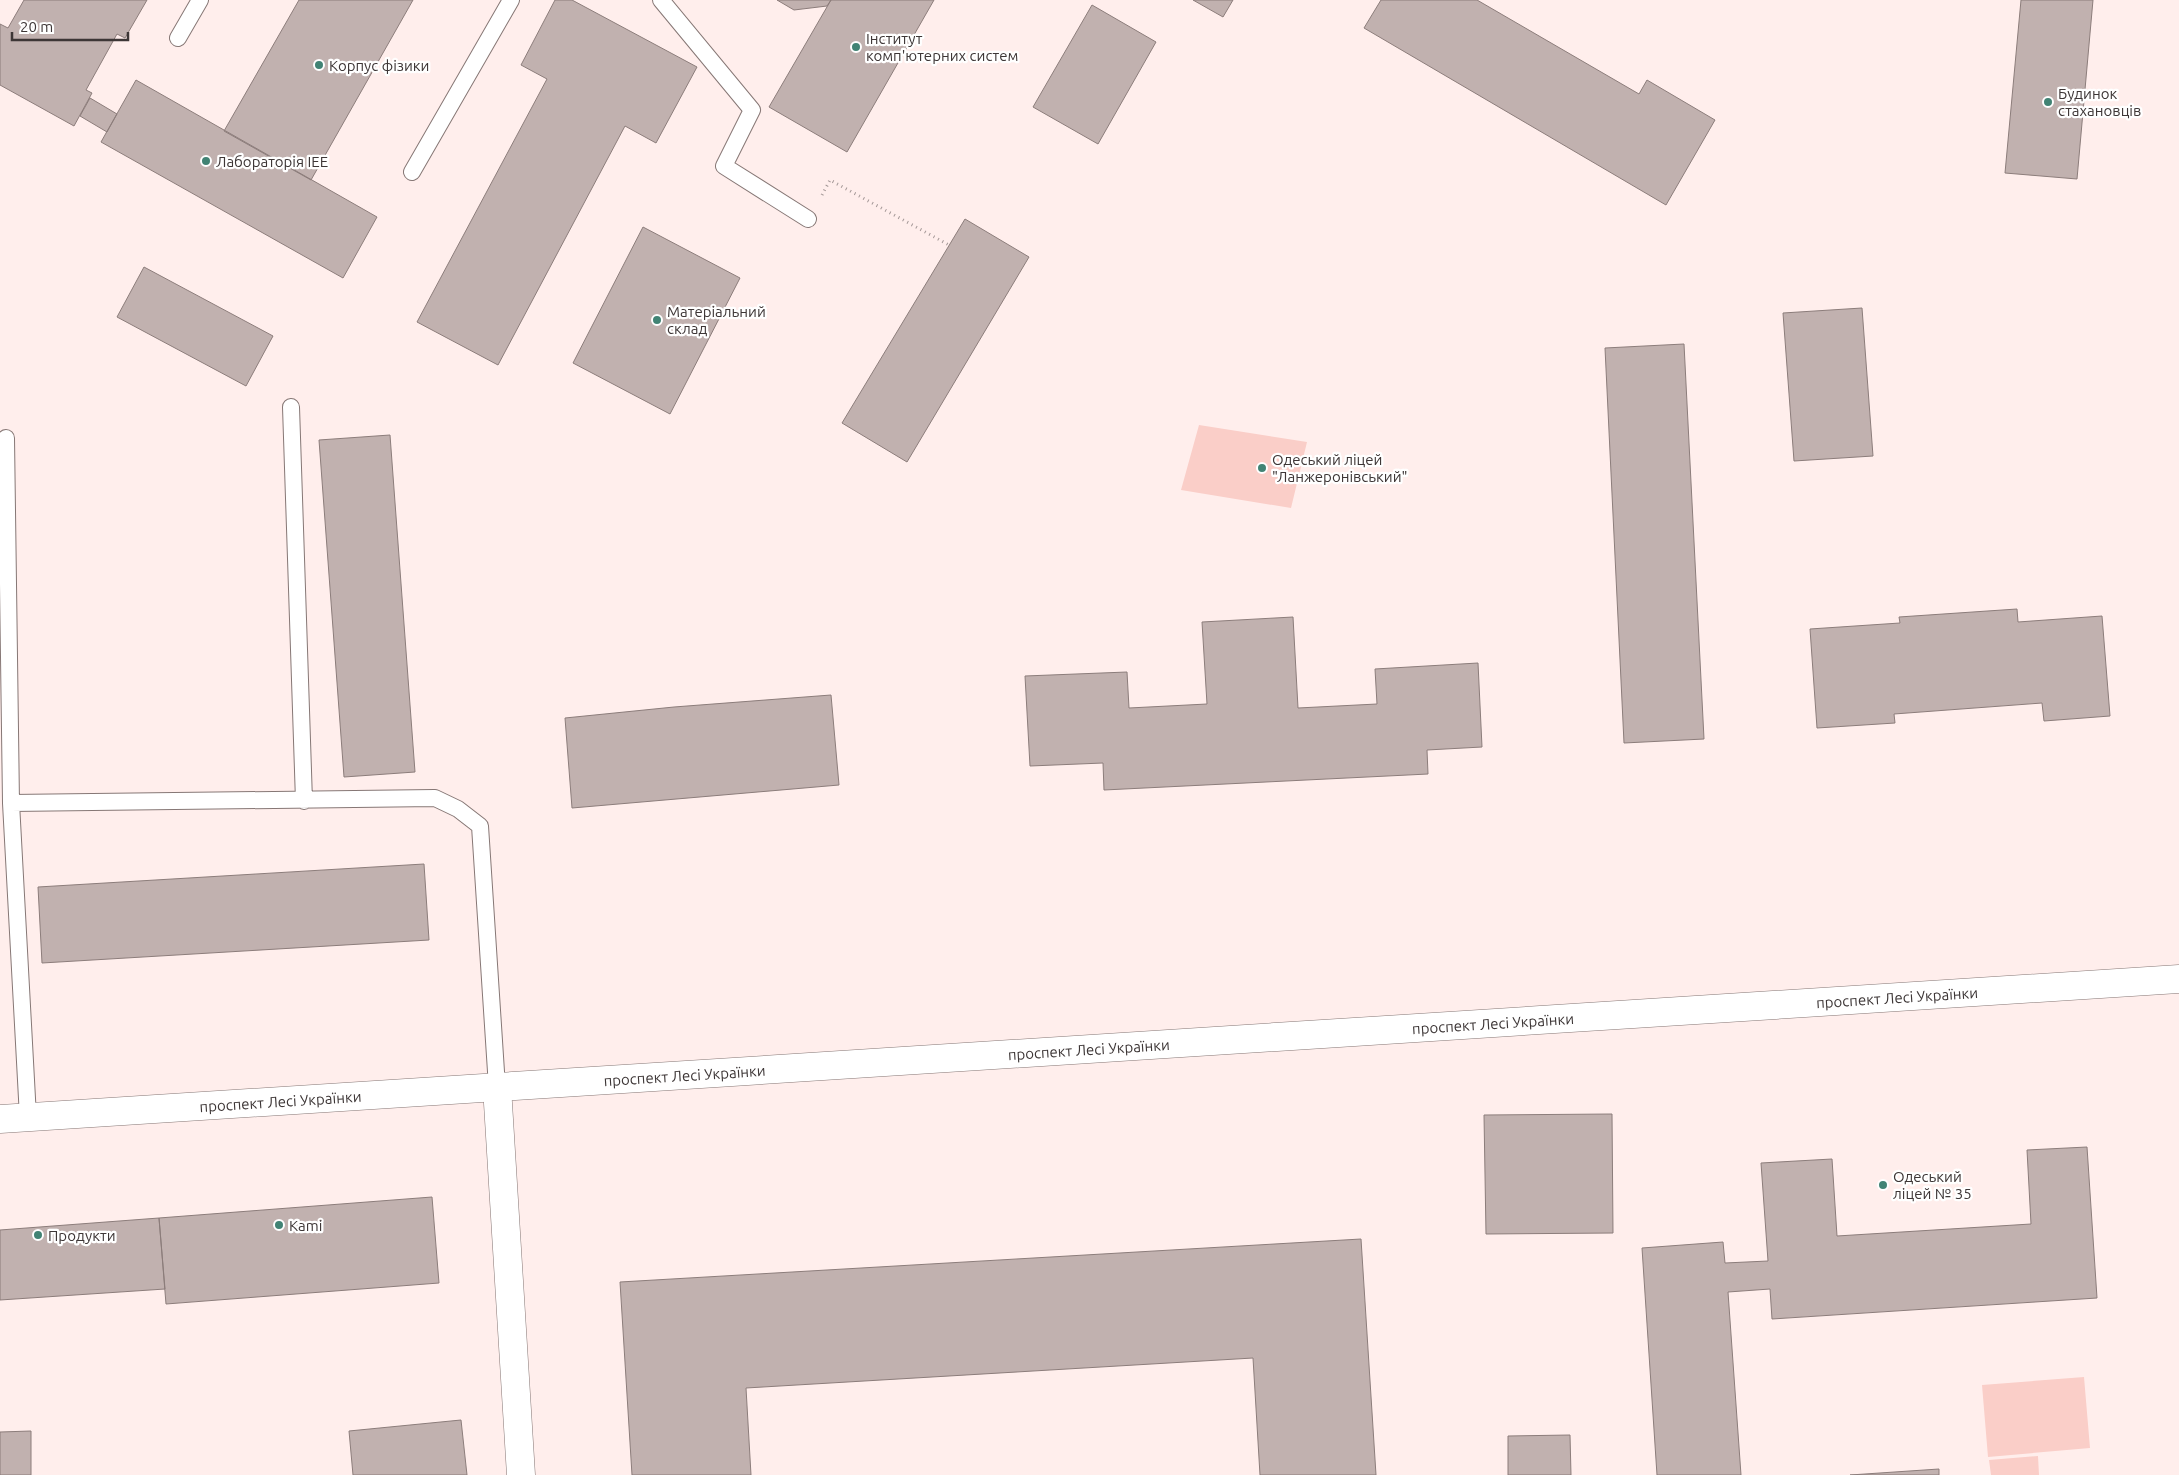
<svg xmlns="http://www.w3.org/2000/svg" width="2179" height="1475" font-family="Ubuntu,sans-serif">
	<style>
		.green { fill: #facec8 }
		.building { fill: #c1b1af; stroke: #8c7d7b }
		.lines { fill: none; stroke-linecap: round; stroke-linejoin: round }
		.lane-casing { stroke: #867775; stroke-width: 18 }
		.street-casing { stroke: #867775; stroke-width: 29 }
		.secondary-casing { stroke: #867775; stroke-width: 29 }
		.path { stroke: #a49897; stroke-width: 3; stroke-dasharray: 1 4; stroke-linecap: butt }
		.lane { stroke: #fff; stroke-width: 16 }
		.street { stroke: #fff; stroke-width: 28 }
		.secondary { stroke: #fff; stroke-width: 28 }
		.poi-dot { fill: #418374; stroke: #fff; stroke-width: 2 }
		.labels { text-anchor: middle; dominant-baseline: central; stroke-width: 4.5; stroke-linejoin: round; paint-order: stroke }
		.poi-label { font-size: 15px; fill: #3d3636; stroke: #fff; text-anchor: start }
		.street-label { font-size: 15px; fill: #3d3636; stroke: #fff }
	</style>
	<rect width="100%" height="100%" fill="#ffeeec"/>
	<path class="green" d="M1199,425l108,17 -16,66 -110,-18z
		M2084,1377l6,71 -102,9 -6,-72z
		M2038,1456l1,19h-48l-2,-15z"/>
	<path class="building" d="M24,0h123l-22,38 -8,-4 -31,56 6,3 -18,33 -74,-41v-61l8,4z
		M299,0h114l-102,180 -87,-49z
		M555,0h17l125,67 -41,76 -31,-17 -127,239 -81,-43 130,-243 -26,-14z
		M777,0h54l-4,6 -33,4z
		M831,0h103l-87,152 -78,-45z
		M1193,0h40l-10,17z
		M1381,0h96l162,94 8,-14 68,40 -49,85 -302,-177z
		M2021,0h72l-16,179 -72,-6z
		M1092,5l64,37 -58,102 -65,-37z
		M136,80l241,137 -34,61 -242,-136z
		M90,98l27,16 -10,18 -27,-16z
		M965,219l64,38 -122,205 -65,-39z
		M643,227l97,51 -70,136 -97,-51z
		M144,267l129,69 -27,50 -129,-69z
		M1862,308l11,148 -79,5 -11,-148z
		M1684,344l20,395 -80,4 -19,-395z
		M390,435l25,337 -71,5 -25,-337z
		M2017,609l1,13 84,-6 8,100 -66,5 -2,-18 -148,11 1,9 -78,5 -7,-99 90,-6 -1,-6z
		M1293,617l5,91 79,-4 -2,-35 103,-6 4,84 -55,3 1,24 -324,16 -1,-27 -73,3 -5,-90 102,-4 2,36 78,-4 -5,-82z
		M831,695l8,90 -267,23 -7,-90 109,-11z
		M424,864l5,76 -387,23 -4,-76z
		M1612,1114l1,119 -127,1 -2,-119z
		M2087,1147l10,151 -325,21 -2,-30 -42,3 13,183h-84l-15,-227 81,-6 2,21 43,-2 -7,-98 71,-4 5,77 194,-12 -4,-74z
		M432,1197l7,86 -273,21 -7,-86z
		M159,1218l6,71 -165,11v-70z
		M1361,1239l15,236h-116l-7,-117 -507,30 5,87h-119l-12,-193z
		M461,1420l6,55h-114l-4,-44z
		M31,1431v44h-31v-43z
		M1570,1435l1,40h-63v-39z
		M1939,1469v6h-89z"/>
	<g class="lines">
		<g class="lane-casing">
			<path id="lane" d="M661,0l91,110 -28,56 84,53
				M178,38l22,-38
				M412,172l99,-172
				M291,407l13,394
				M6,438l5,365 17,314
				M11,803l424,-5 23,11 22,17 17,261"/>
		</g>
		<g class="street-casing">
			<path id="street" d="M497,1087l24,388"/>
		</g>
		<g class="secondary-casing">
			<g id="secondary">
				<path id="s1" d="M0,1119l2179,-140"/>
			</g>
		</g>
		<path class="path" d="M822,195l8,-15 119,65"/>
		<use href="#lane" class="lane"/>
		<use href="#street" class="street"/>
		<use href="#secondary" class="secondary"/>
	</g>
	<g class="poi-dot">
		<circle cx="856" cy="47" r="5"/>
		<circle cx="319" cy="65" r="5"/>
		<circle cx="2048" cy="102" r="5"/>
		<circle cx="206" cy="161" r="5"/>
		<circle cx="657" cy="320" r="5"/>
		<circle cx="1262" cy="468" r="5"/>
		<circle cx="1883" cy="1185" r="5"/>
		<circle cx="279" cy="1225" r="5"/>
		<circle cx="38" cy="1235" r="5"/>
	</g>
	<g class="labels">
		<g class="poi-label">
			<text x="866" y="38">Інститут<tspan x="866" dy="17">комп'ютерних систем</tspan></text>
			<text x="329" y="65">Корпус фізики</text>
			<text x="2058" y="93">Будинок<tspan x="2058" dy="17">стахановців</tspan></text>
			<text x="216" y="161">Лабораторія ІЕЕ</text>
			<text x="667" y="311">Матеріальний<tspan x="667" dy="17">склад</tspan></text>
			<text x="1272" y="459">Одеський ліцей<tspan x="1272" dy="17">"Ланжеронівський"</tspan></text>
			<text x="1893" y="1176">Одеський<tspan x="1893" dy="17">ліцей № 35</tspan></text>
			<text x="289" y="1225">Kami</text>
			<text x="48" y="1235">Продукти</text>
		</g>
		<g class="street-label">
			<text stroke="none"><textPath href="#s1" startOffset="1901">проспект Лесі Українки</textPath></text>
			<text stroke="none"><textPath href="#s1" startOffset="1496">проспект Лесі Українки</textPath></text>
			<text stroke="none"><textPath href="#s1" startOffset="1091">проспект Лесі Українки</textPath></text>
			<text stroke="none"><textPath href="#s1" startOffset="686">проспект Лесі Українки</textPath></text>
			<text stroke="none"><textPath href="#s1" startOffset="281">проспект Лесі Українки</textPath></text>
		</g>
	</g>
	<path d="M12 32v8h116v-8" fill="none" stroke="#3d3636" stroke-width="2.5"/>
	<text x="20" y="32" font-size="15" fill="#3d3636" stroke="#ffffff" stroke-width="4" paint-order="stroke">20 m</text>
</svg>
